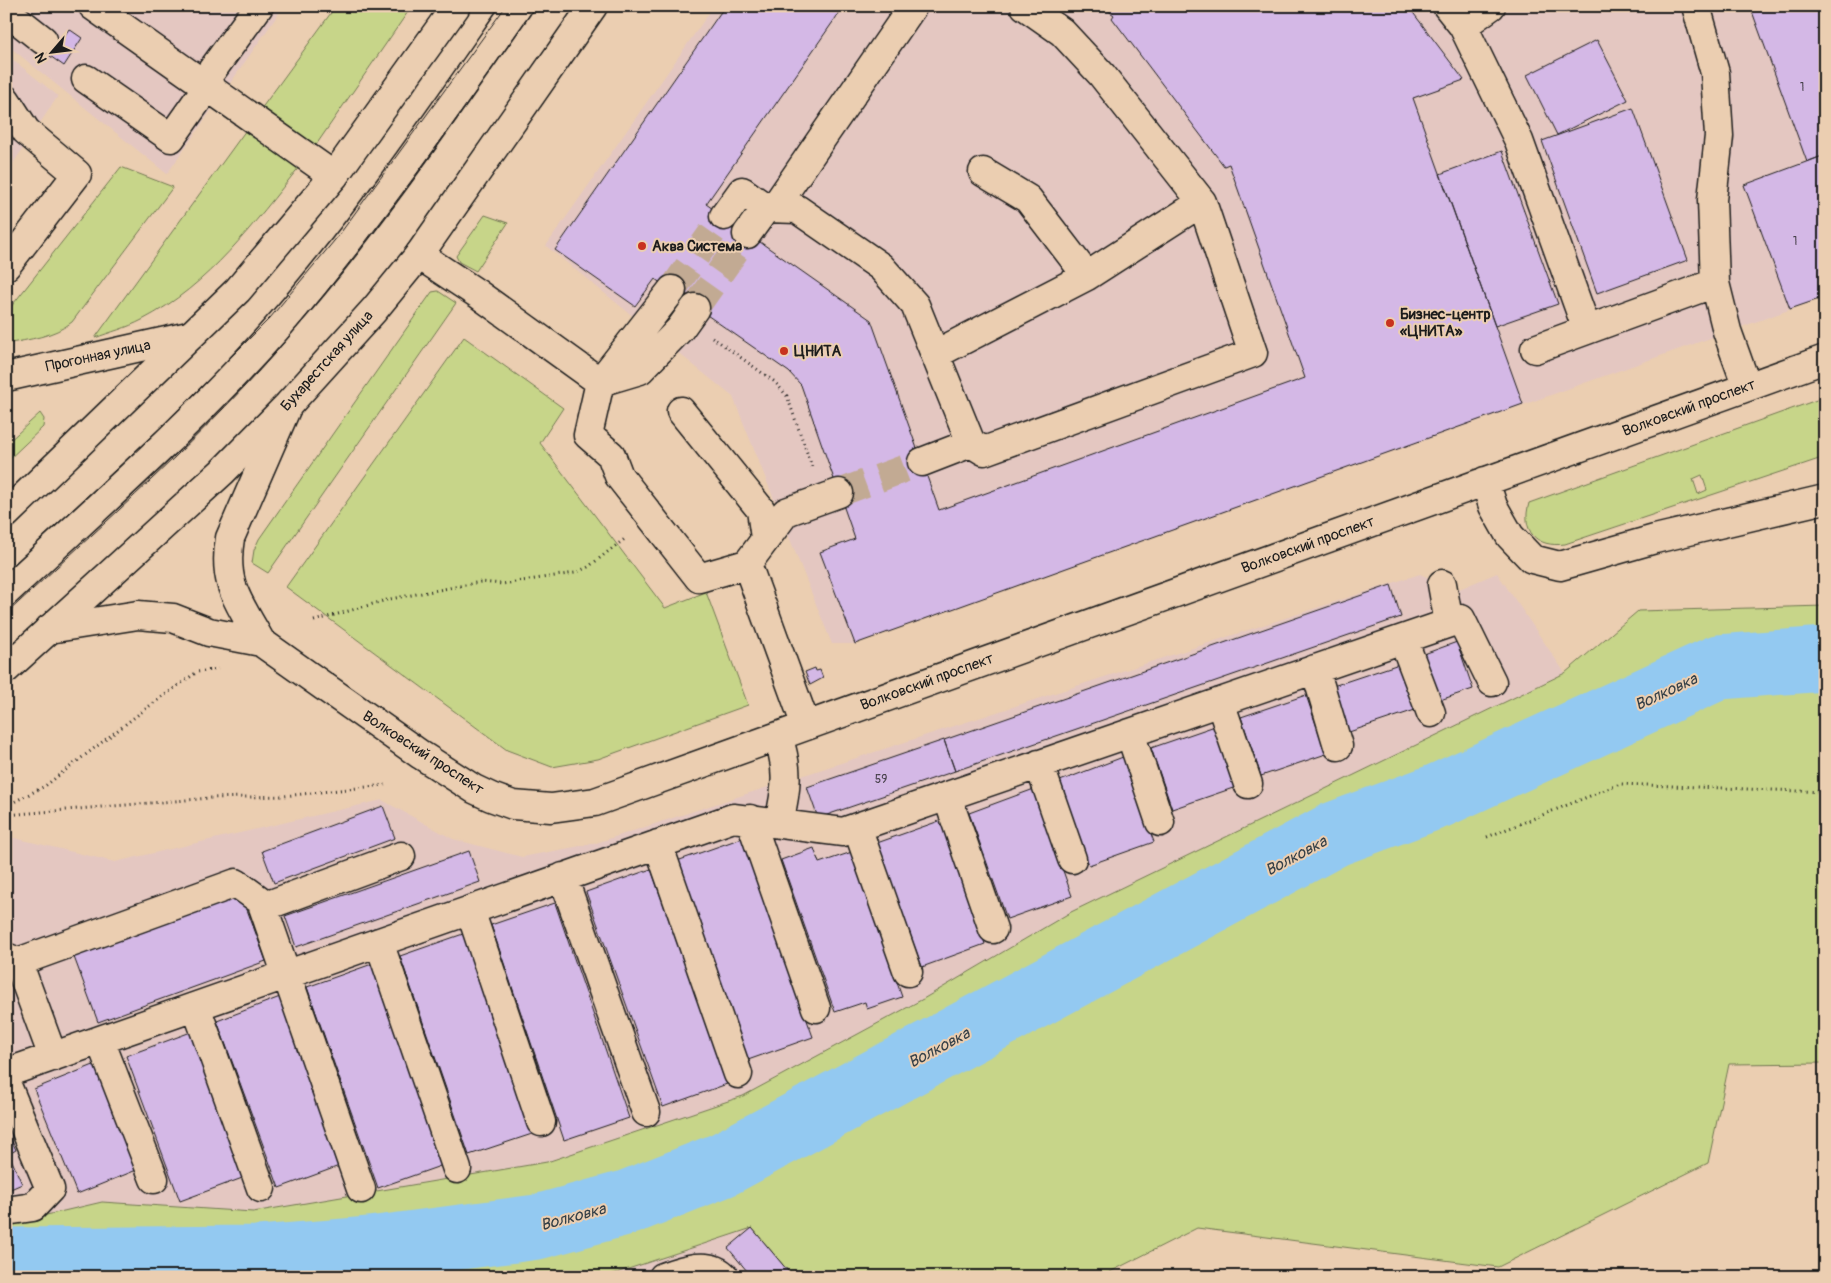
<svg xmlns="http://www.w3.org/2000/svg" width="1831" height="1283" font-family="Pangolin,sans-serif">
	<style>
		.built { fill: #e4c7c1 }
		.green { fill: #c7d589; stroke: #727852; fill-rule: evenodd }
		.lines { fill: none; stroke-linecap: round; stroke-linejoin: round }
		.river { stroke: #93c9f1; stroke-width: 65 }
		.building { fill: #d4b8e6; stroke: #1c1c1c }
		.minor-tunnel { stroke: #c2aa93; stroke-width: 28; stroke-dasharray: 28 14; stroke-linecap: butt }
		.minor-casing { stroke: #1c1c1c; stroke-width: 31 }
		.major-casing { stroke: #1c1c1c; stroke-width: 31 }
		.path { stroke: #1c1c1c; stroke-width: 3; stroke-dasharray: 1 4; stroke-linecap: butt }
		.minor { stroke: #ebceb1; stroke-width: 28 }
		.major { stroke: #ebceb1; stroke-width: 28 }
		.tram { stroke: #1c1c1c; stroke-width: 1 }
		.poi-dot { fill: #c8321e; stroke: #ebceb1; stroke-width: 2 }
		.labels { text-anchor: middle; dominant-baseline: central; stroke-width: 4; stroke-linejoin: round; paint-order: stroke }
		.number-label { font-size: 12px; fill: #4a434e }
		.poi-label { font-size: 15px; font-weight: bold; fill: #1c1c1c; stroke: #ebceb1; text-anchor: start }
		.street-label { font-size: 15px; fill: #1c1c1c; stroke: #ebceb1 }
		.water-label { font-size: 16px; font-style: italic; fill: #343f47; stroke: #ebceb1 }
	</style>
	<rect width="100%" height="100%" fill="#ebceb1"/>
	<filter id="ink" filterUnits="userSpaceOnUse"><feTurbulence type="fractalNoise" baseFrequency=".02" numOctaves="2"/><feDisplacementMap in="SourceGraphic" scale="10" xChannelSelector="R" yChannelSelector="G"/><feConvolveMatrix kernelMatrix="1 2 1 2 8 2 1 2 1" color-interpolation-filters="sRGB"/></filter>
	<g filter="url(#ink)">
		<path class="built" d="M6,6h278l-117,168 -161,-130z
			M714,6h1111v291l-970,347h-23l-99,-247 -187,-151z
			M6,54l52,42 -52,78z
			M1497,573l68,100 -494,239 -148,87 -180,97 -196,66 -294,50 -151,-10 -63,15 -33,10v-391l109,26 267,-62 71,39 69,18 74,-14 824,-269 37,16z
			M752,1228l41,49h-189z"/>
		<path class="green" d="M336,6h76l-96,139 -55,-36z
			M246,130l54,36c-47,58 -90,119 -158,154 -15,8 -32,12 -47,18z
			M121,167l52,20 -101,135c-19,15 -42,17 -66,22v-35l4,-1z
			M485,215l23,8 -32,48 -17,-9 -3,-6z
			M438,291l18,12 -188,270 -16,-10 2,-13 5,-11 173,-247z
			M464,337l99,71 -23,35 125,165 41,-16 42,113 -150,54 -46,8 -45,-17 -221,-163z
			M1825,397v60l-260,87c-29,4 -44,-13 -36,-41zM1702,475l5,15 -9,4 -5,-15z
			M40,413l4,6 -1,8 -37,35v-18z
			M1825,606v457l-96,1 -21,99 -210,104 -301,-39 -97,49h-307l-41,-49 -148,49h-598v-50l32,-10 64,-15 151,10 294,-50 196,-66 180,-97 148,-87 494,-239 73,-62z"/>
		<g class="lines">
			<path class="river" d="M6,1260l253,-2 111,-9 167,-22 92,-25 93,-37 613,-331 103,-38 281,-129 106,-8"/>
		</g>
		<path class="building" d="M725,6h119l-138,198 165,116 68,190 366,-132 -76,-214 -5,2 -112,-148 2,-3 -12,-9h306l56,74 -51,18 110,306 -668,240 -35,-92 35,-13 -54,-154 -12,-13 -134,-93 -20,27 -80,-56z
			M1750,6h70l5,14v135l-18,7z
			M69,29l13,9 -18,28 -14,-10z
			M1597,40l31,60 -71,35 -30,-60z
			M1633,108l55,152 -91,33 -55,-152z
			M1502,151l56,153 -63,22 -55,-152z
			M1825,155v142l-35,12 -46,-124z
			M1391,585l10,32 -446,154 -11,-31z
			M1457,642l16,47 -33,11 -16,-46z
			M1399,664l16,46 -66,22 -16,-46z
			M815,668l1,3 4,-1 3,8 -13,7 -5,-13z
			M1306,695l20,59 -65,22 -20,-59z
			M1215,726l21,61 -64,22 -21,-61z
			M944,740l11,31 -137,47 -11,-31z
			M1123,757l31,85 -65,23 -29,-84z
			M1034,789l38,107 -65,23 -38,-106z
			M383,806l12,32 -121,45 -12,-32z
			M942,820l43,124 -63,23 -45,-124z
			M742,838l71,199 -65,23 -71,-199z
			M814,848l5,15 33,-11 50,145 -35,12 -2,-7 -30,10 -54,-152z
			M469,851l11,31 -184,65 -11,-31z
			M651,869l76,215 -64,23 -77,-215z
			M242,896l24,65 -168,61 -24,-65z
			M555,903l74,215 -65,22 -73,-215z
			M463,934l69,200 -63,21 -69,-199z
			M372,964l71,201 -65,23 -71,-201z
			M280,997l62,168 -63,23 -62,-167z
			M191,1032l54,145 -65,24 -54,-145z
			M96,1064l43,105 -62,25 -43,-105z
			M6,1129l10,21 -7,4 13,30 -16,7z
			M752,1228l41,49h-41l-24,-29z"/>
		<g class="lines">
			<path class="minor-tunnel" d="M672,290l52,-74
				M695,308l52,-74
				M839,493l83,-31"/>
			<g class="minor-casing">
				<path id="minor" d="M93,6l241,170
					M1447,6l16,20 56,115 68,189
					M1696,6l19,67 4,63 -7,64 3,83 12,48 20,56
					M6,11l37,29
					M1463,26l28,-20
					M86,79l85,59 36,-51
					M202,84l57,-78
					M6,100l20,31 51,43 -71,92
					M983,172l45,27 59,77
					M774,208l139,-202
					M724,216l18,-25 24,17 31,1 84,58 34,38 56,138 13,8 269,-98 -51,-151 -100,-127 -40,-43 -37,-26
					M747,234l19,-26
					M419,255l59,39 122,88 40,-12 40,-41 15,-21
					M672,290l-72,92 -12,53 23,20 8,21 80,102 48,-14 39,-52 53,-19
					M1535,349l180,-66
					M936,354l151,-78 115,-74
					M6,377l183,-41
					M681,411l80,99 4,28
					M922,462l49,-19
					M1485,481l8,25 17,30 22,23 28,7 95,-27 170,-40
					M747,564l59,162
					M1442,584l7,39
					M6,592c91,-85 187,-169 270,-263 89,-101 165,-213 242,-323
					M49,629l89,-14 35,3 36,14 52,10 160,113 53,34 17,8 22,8 38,3 44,-6 28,-10 1202,-433
					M1403,639l28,74
					M261,642c-21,-39 -39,-56 -31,-104l57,-131
					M1315,669l23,77
					M1220,702l28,82
					M1130,733l30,89
					M778,736c11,34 9,52 1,86
					M1039,764l33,95
					M947,796l46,133
					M750,819l66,189
					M857,827l51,145
					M658,844l80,230
					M563,877l83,235
					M263,907l138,-51
					M470,910l71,212
					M379,942l78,227
					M6,957l12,5 35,95
					M18,962l218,-79 25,18 100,288
					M196,1007l65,181
					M100,1040l54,139
					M6,1073l727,-255 110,14 618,-213 31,63
					M6,1083l44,106 -17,18 -27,4
					M663,1277c19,-7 47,-17 62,0"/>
			</g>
			<g class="major-casing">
				<path id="major" d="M6,514l232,-224 96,-114 122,-170
					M6,669l216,-197 66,-67 86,-95 45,-55 174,-249"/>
			</g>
			<path class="path" d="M712,337l63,45 12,14 25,71
				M314,621l76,-22 91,-17 21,2 73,-11 13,-6 38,-29
				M6,806l39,-20 99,-76 53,-38 21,-3
				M6,815l204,-17 74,-2 101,-11
				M1487,837l133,-53 205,8"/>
			<use href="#minor" class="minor"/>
			<use href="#major" class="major"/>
			<path class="tram" d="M6,572l155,-145 109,-109 69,-83 167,-229
				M6,614c98,-91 201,-180 287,-282 87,-103 165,-215 243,-326"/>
		</g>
	</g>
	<g class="poi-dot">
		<circle cx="642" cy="246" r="5"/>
		<circle cx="1390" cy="323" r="5"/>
		<circle cx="784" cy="351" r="5"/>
	</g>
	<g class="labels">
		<g class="number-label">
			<text x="1802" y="87">1</text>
			<text x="1795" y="241">1</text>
			<text x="881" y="779">59</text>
		</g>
		<g class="poi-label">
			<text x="652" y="246">Аква Система</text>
			<text x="1400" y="314">Бизнес-центр<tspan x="1400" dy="17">«ЦНИТА»</tspan></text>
			<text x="794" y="351">ЦНИТА</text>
		</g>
		<g class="street-label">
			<text transform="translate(98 356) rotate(-12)">Прогонная улица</text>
			<text transform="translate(327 361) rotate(-48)">Бухарестская улица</text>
			<text transform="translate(1689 408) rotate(-20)">Волковский проспект</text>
			<text transform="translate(1308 545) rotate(-20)">Волковский проспект</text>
			<text transform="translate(927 682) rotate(-20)">Волковский проспект</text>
			<text transform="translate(423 753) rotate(33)">Волковский проспект</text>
		</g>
		<g class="water-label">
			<text transform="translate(1666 692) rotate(-25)">Волковка</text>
			<text transform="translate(1296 856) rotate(-28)">Волковка</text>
			<text transform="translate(939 1048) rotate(-28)">Волковка</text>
			<text transform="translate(573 1217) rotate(-15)">Волковка</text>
		</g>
	</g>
	<rect width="1831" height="1283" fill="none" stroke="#ebceb1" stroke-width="25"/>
	<rect x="12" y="12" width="1806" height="1258" fill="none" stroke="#1c1c1c" stroke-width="2" filter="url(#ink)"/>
	<g transform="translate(52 52) rotate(242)" stroke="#ebceb1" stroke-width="4" paint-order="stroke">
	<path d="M0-4L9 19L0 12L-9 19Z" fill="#1c1c1c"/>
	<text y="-8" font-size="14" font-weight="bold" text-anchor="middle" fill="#1c1c1c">N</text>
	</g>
</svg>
